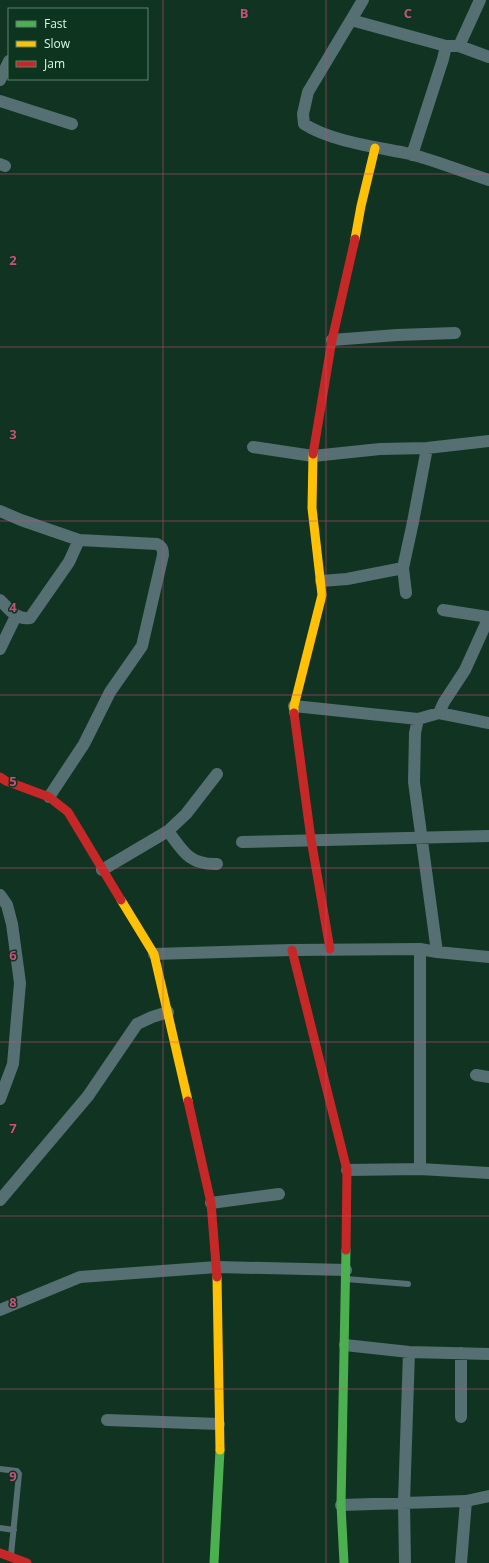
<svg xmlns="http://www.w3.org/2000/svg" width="489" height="1563" font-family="'Open Sans',sans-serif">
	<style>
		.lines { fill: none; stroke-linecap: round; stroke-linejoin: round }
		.lane { stroke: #566f72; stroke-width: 6 }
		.street { stroke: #566f72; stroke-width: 12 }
		.fast { stroke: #4caf50; stroke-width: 9 }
		.slow { stroke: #ffc107; stroke-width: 9 }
		.jam { stroke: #c62828; stroke-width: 9 }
		.grid { fill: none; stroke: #c7507c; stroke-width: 1; stroke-opacity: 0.55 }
		.grid-label { font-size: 13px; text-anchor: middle; font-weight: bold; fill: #c7507c; stroke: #0d341f; stroke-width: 3; stroke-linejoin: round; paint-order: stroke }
	</style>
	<rect width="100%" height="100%" fill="#132"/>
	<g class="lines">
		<path class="lane" d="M346,1279l62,5
			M0,1469l17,2 2,3 -8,81
			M0,1528l14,2"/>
		<path class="street" d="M363,0l-55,92 -5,22 1,10c28,18 74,23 106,30 27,7 53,18 79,26
			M351,20l95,26
			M459,46l21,-46
			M0,80l9,-19
			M0,101l72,23
			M412,155l31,-96 3,-13h13l30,11
			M0,164l5,2
			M332,340l65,-5 58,-2
			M253,447l60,9 67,-7 47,-1 62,-7
			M0,511l21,9 58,20 78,4c6,3 6,6 6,11l-21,91 -32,46 -26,52 -35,53
			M321,581l26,-2 56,-11
			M406,593l-3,-25 10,-46 14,-74
			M0,600c9,9 16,20 30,18l39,-56 10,-22
			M443,610l46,7
			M0,649l16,-33
			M294,706l124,13 21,-6 50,10
			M439,713l5,-11 21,-32 24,-53
			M418,719l-3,14 -1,49 23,170
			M168,831c15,20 21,34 49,33
			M242,842l247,-6
			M102,870l66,-39 18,-17 31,-40
			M0,895l7,10 5,19 8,59 -7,81 -13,35
			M420,949v220
			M154,954l138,-4 128,-1 17,3 52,5
			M476,1075l13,2
			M347,1170l73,-1 69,4
			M0,1200l88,-104 49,-72 15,-7 16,-5
			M211,1203l68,-9
			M0,1310l80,-33 137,-10 129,3
			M345,1345l64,7 80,2
			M461,1353v64
			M107,1420l112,4
			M341,1505l125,-4 23,-5
			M405,1563l-1,-61 5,-150
			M461,1563l5,-62"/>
		<path class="fast" d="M214,1563l6,-113
			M344,1563l-3,-58 5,-255"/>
		<path class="slow" d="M355,239l6,-33 14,-58
			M294,713v-7l28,-111 -10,-87 1,-54
			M121,900l33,54 34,147
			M217,1277l3,173"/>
		<path class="jam" d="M313,454l19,-114 23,-101
			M294,713l17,126 19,110
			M0,777l6,4 43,16 19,15 53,88
			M292,950l55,220 -1,80
			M188,1101l23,102 6,74
			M0,1553l27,10"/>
	</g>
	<path class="grid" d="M163,0v1563M326,0v1563M0,174h489M0,347h489M0,521h489M0,695h489M0,868h489M0,1042h489M0,1216h489M0,1389h489"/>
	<g class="grid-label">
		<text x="244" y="18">B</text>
		<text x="408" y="18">C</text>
		<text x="13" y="265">2</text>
		<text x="13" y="439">3</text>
		<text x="13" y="612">4</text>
		<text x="13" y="786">5</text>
		<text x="13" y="960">6</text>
		<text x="13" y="1133">7</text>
		<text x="13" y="1307">8</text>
		<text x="13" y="1481">9</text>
	</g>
	<rect x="8" y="8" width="140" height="72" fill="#0d341f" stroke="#5d836d"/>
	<rect x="16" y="21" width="20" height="6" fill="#4caf50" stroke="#5d836d"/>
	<text x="44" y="28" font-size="12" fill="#d6fae1">Fast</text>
	<rect x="16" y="41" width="20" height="6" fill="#ffc107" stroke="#5d836d"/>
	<text x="44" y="48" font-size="12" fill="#d6fae1">Slow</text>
	<rect x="16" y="61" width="20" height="6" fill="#c62828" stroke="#5d836d"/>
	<text x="44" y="68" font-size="12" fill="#d6fae1">Jam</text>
</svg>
